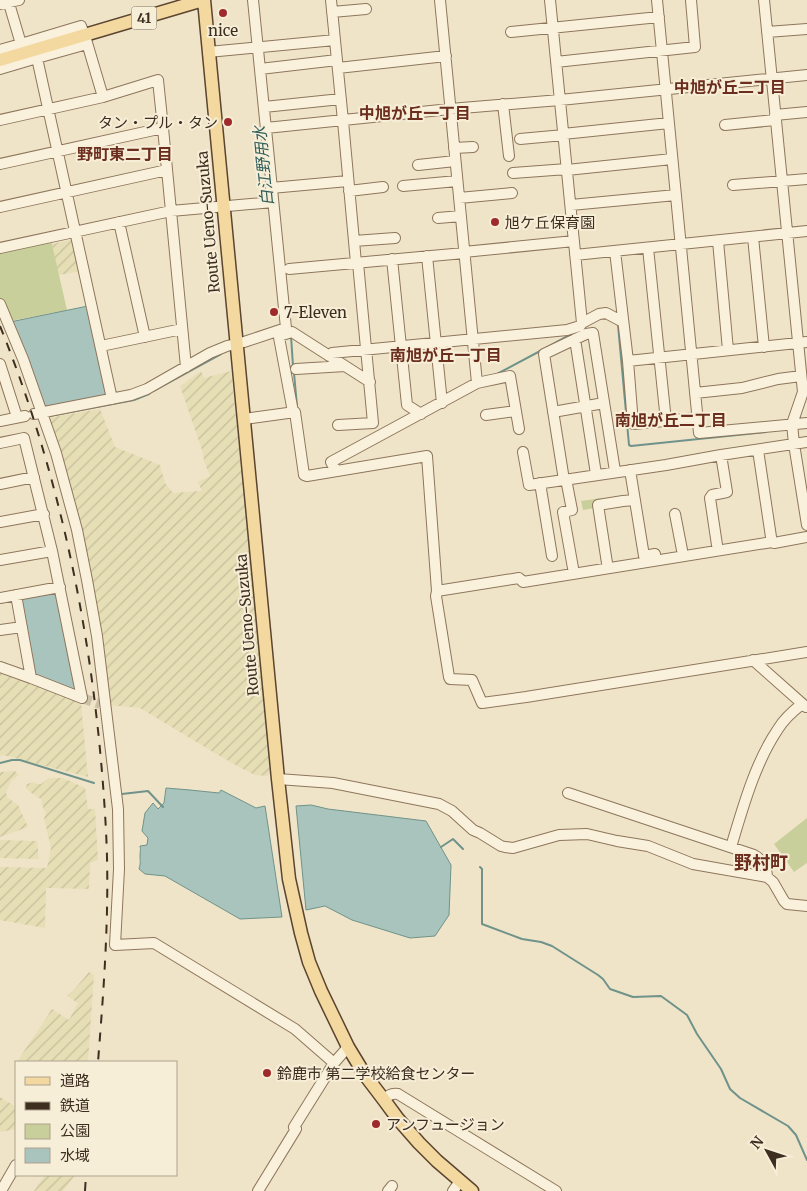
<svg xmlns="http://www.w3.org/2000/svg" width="807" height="1191" font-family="Merriweather,'Noto Sans JP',serif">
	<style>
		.farmland { fill: url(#farmland-furrows) }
		.park { fill: #c9cf9b }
		.water { fill: #a9c4bc; stroke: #6f938a }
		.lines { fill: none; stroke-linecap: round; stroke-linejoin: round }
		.stream { stroke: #6f938a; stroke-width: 2 }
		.minor-tunnel { stroke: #ccc0a6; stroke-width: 10; stroke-dasharray: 10 5; stroke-linecap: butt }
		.minor-casing { stroke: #8d765c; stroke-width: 12 }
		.major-casing { stroke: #5b4430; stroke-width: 15 }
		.minor { stroke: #faf1dc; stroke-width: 10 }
		.major { stroke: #f3d9a0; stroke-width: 12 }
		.rail { stroke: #3d2e20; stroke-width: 2; stroke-dasharray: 9 9; stroke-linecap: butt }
		.poi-dot { fill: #9e2a2b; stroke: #f7eed8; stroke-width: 2 }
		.labels { text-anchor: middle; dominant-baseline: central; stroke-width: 4; stroke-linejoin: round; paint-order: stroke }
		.shield { fill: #f7eed8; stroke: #756857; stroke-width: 1 }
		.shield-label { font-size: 14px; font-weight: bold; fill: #3d2e20 }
		.poi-label { font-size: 15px; fill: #3d2e20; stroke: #f7eed8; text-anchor: start }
		.street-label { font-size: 15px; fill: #3d2e20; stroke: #f7eed8 }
		.neighbourhood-label { font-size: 16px; font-weight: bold; fill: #6b2e1e; stroke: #f7eed8 }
		.water-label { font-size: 16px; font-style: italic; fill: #2f5d5a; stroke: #f7eed8 }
		.quarter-label { font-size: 18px; font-weight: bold; fill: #6b2e1e; stroke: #f7eed8 }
	</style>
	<defs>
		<pattern id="farmland-furrows" width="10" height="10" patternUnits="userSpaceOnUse" patternTransform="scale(1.25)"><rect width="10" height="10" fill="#e6deb5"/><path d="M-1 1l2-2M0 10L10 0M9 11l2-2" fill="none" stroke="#c6bf9b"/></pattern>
	</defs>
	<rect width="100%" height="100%" fill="#f0e4c8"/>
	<path class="farmland" d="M74,239l8,32 -24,4 -6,-31z
		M201,371l3,7 27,-7 32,293 7,109 -2,3 -13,-1 -16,-8 -26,-15 -73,-44 -31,-3 -14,-97 -47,-190 52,-9 15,38 45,18 5,18 8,10 29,-2 -4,-9 12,-6 -6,-15 -1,-8 -23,-67z
		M0,670l74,27 7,7 7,73 -85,-22 -3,1z
		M15,771l4,4 -8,6 -5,12 2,5 10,7 10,22 -28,10v-65z
		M49,778h14l22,10 3,21h7l3,51 -8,3 -1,26 -43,-1 -1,40 -45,-8v-53l47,1 4,-20 -7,-30 2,-5 -3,-5 -2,-9 -11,-7 -4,-4 1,-4 7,-2 3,2h4z
		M0,840l37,1 2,18 -39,-1z
		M89,972l5,3 -6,87h-71l35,-53 17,11 9,-17 -11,-7 6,-5z
		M0,1097l16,10v22l-16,3z
		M45,1175h30l-12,16h-29z"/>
	<path class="park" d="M51,240l16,70 -57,11 -10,-23v-47z
		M601,498v3l-6,7 -12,2 -2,-9z
		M807,818v45l-13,9 -20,-28z"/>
	<path class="water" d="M88,306l20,87 -2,2 -63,13 -33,-86z
		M57,591l21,100 -43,-17 -14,-76z
		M166,788l24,2 29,3 2,-3 35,18 9,-2 17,111 -42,2 -75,-43 -20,-2 -6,-5c2,-7 1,-8 1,-13 0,-5 1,-6 0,-10l7,-1 1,-7 -6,-7 3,-18 8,-10 5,6 6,-6z
		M311,805l17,4 98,12 25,44 -2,50 -14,21 -25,2 -58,-18 -27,-14 -19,4 -10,-104z"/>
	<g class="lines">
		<path class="stream" d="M617,324l1,1 11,120 2,1 135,-14
			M291,336l2,30
			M546,348l29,-16
			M294,373l3,33
			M495,375l47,-25
			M153,391l68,-37
			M49,416l85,-16 15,-6
			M0,763l12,-3h8l74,23
			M122,794l26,-3 15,16
			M441,847l12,-8 10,10
			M480,867l2,2v55l40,15 19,3 11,4 46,29 5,4 7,10 23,8 28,-1 26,19 10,19 24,35 9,20 10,9 48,28 8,9 11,25"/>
		<path class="minor-tunnel" d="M82,698l18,6"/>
		<g class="minor-casing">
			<path id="minor" d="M8,0l13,44 60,-18 4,10 18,61
				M331,0l12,121 13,142
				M440,0l37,383
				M550,0l32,323
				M657,0l42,433 108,-10
				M764,0l39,392 -11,32 2,20 13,81
				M0,4l19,-4
				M332,12l34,-3
				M511,32l148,-15
				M767,32l40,-3
				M87,44l-50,14 75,341
				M0,50l21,-6
				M208,52l127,-12
				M556,62l139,-15 -4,-47
				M338,68l108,-12
				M0,69l37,-11
				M260,69l77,-9
				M503,104l6,52
				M264,107l77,-8
				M775,115l32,-3
				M0,120l103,-23 55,-17 5,48 -163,36
				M725,125l50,-5
				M163,128l23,239
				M266,128l184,-19 110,-9 247,-25
				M563,134l106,-11
				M520,139l44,-4
				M454,148l19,-1
				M418,165l37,-4
				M567,170l105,-11
				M513,173l54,-4
				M733,185l74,-6
				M403,186l54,-5
				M271,188l77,-7
				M349,191l34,-4
				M459,198l53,-5
				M571,205l105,-10
				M0,207l167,-37
				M438,218l23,-2
				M119,222l26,115
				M753,237l11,110
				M354,241l41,-3
				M718,241l10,109
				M0,248l171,-37 102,-9
				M648,248l18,173
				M615,251l13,110 5,63 64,-6
				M464,252l110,-11
				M575,255l232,-24
				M427,256l15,147
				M392,259l15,146 14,9
				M289,269l175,-16
				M0,304l23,55 33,94 21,77 10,50 10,56 21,173 1,60 -4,76 39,-2 141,86 39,34 14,-16
				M278,332l15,80
				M279,336l13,-4 78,50
				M575,339l21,135
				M101,346l81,-17
				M329,356l3,-3 235,-23 13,-4 2,-3 17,-9 7,-1 17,9
				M628,361l179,-19
				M0,364l17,53
				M296,369l49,-3
				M695,393l47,-5 36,-9 23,-3
				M553,412l51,-9
				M34,414l97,-19 16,-6 63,-36 17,-7 17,-4 42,-14 -33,-328
				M486,415l30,-4
				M244,419l51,-7 9,63 3,1 120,-20 10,135 -1,5 13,81 1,2 22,1 10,23 44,-6 281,-45
				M0,421l25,-5
				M338,425l35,-2 -15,-160
				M0,443l24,-5 28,113 30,147
				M758,450l13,87
				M523,452l6,33 35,-5
				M630,470l14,86 11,-2
				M336,471l-5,-9 146,-79 33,-7 9,53
				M615,471l-22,-138 -7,1 -42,20 20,126 102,-15 55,-10 86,-13
				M566,479l6,31 -9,2 10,56
				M540,483l12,73
				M0,484l34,-7
				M675,514l7,36
				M0,522l44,-8
				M717,545l-7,-47 2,-3 15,-3 -6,-37
				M0,560l52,-9
				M607,563l-9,-58 25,-4 12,-1
				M437,591l82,-13 4,4 249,-40 2,1 33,-6
				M16,595l15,83
				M0,598l60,-11
				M0,630l22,-3
				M753,660l53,47
				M0,667l31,11 51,20
				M278,779l55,4 106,21 13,7 21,19 7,3 21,13 4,1 8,1 46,-13 28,-1 30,7 31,5 45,18 74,13 6,5 11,19 3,3 20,2
				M568,793l186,62c8,4 13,14 13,22
				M731,847c12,-40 24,-84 47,-118 6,-10 15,-18 24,-25
				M384,1100c3,-4 8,-7 14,-6l158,97
				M1,1191l15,-26
				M258,1191l38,-62 -2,-2 40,-64
				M388,1191l4,-5
				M453,1191l7,-10"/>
		</g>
		<g class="major-casing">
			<path id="major" d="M204,0l74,779 11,100 12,54 8,29 12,29 27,56 17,28 19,25 14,19 21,24 18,18 35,30
				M0,60l203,-60"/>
		</g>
		<use href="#minor" class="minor"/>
		<use href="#major" class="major"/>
		<path class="rail" d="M0,326c65,161 97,333 106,505 4,77 -2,155 -8,231
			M85,1191l1,-16"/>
	</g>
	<g class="poi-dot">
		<circle cx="223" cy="13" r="5"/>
		<circle cx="228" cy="122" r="5"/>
		<circle cx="495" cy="222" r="5"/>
		<circle cx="274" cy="312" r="5"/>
		<circle cx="267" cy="1073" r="5"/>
		<circle cx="376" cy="1124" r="5"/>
	</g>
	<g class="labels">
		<rect class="shield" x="131.5" y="6.5" width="25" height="23" rx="4"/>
		<g class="shield-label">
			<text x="144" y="18">41</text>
		</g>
		<g class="poi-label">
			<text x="223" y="30" text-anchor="middle">nice</text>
			<text x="218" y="122" text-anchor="end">タン・プル・タン</text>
			<text x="505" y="222">旭ケ丘保育園</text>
			<text x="284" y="312">7-Eleven</text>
			<text x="277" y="1073">鈴鹿市 第二学校給食センター</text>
			<text x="386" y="1124">アンフュージョン</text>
		</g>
		<g class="street-label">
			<text transform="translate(208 222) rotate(-95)">Route Ueno-Suzuka</text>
			<text transform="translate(247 625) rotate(-95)">Route Ueno-Suzuka</text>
		</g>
		<g class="neighbourhood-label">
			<text x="730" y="87">中旭が丘二丁目</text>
			<text x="415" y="113">中旭が丘一丁目</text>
			<text x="125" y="154">野町東二丁目</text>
			<text x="446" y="355">南旭が丘一丁目</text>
			<text x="671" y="420">南旭が丘二丁目</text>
		</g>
		<g class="water-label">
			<text transform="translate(263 166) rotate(-96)">白江野用水</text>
		</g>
		<g class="quarter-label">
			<text x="761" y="862">野村町</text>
		</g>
	</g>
	<rect x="15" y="1061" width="162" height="115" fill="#f7eed8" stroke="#ada18e"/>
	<rect x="25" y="1077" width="25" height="8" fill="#f3d9a0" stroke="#ada18e"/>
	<text x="60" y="1086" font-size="15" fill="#3d2e20">道路</text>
	<rect x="25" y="1102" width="25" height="8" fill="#3d2e20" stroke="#ada18e"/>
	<text x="60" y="1111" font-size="15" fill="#3d2e20">鉄道</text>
	<rect x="25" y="1124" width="25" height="15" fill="#c9cf9b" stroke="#ada18e"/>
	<text x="60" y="1136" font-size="15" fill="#3d2e20">公園</text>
	<rect x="25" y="1148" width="25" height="15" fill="#a9c4bc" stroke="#ada18e"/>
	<text x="60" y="1161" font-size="15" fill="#3d2e20">水域</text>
	<g transform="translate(767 1151) rotate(310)" stroke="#f7eed8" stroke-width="4" paint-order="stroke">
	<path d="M0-4L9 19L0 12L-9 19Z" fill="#3d2e20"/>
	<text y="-8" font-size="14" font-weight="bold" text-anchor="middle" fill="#3d2e20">N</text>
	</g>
</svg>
